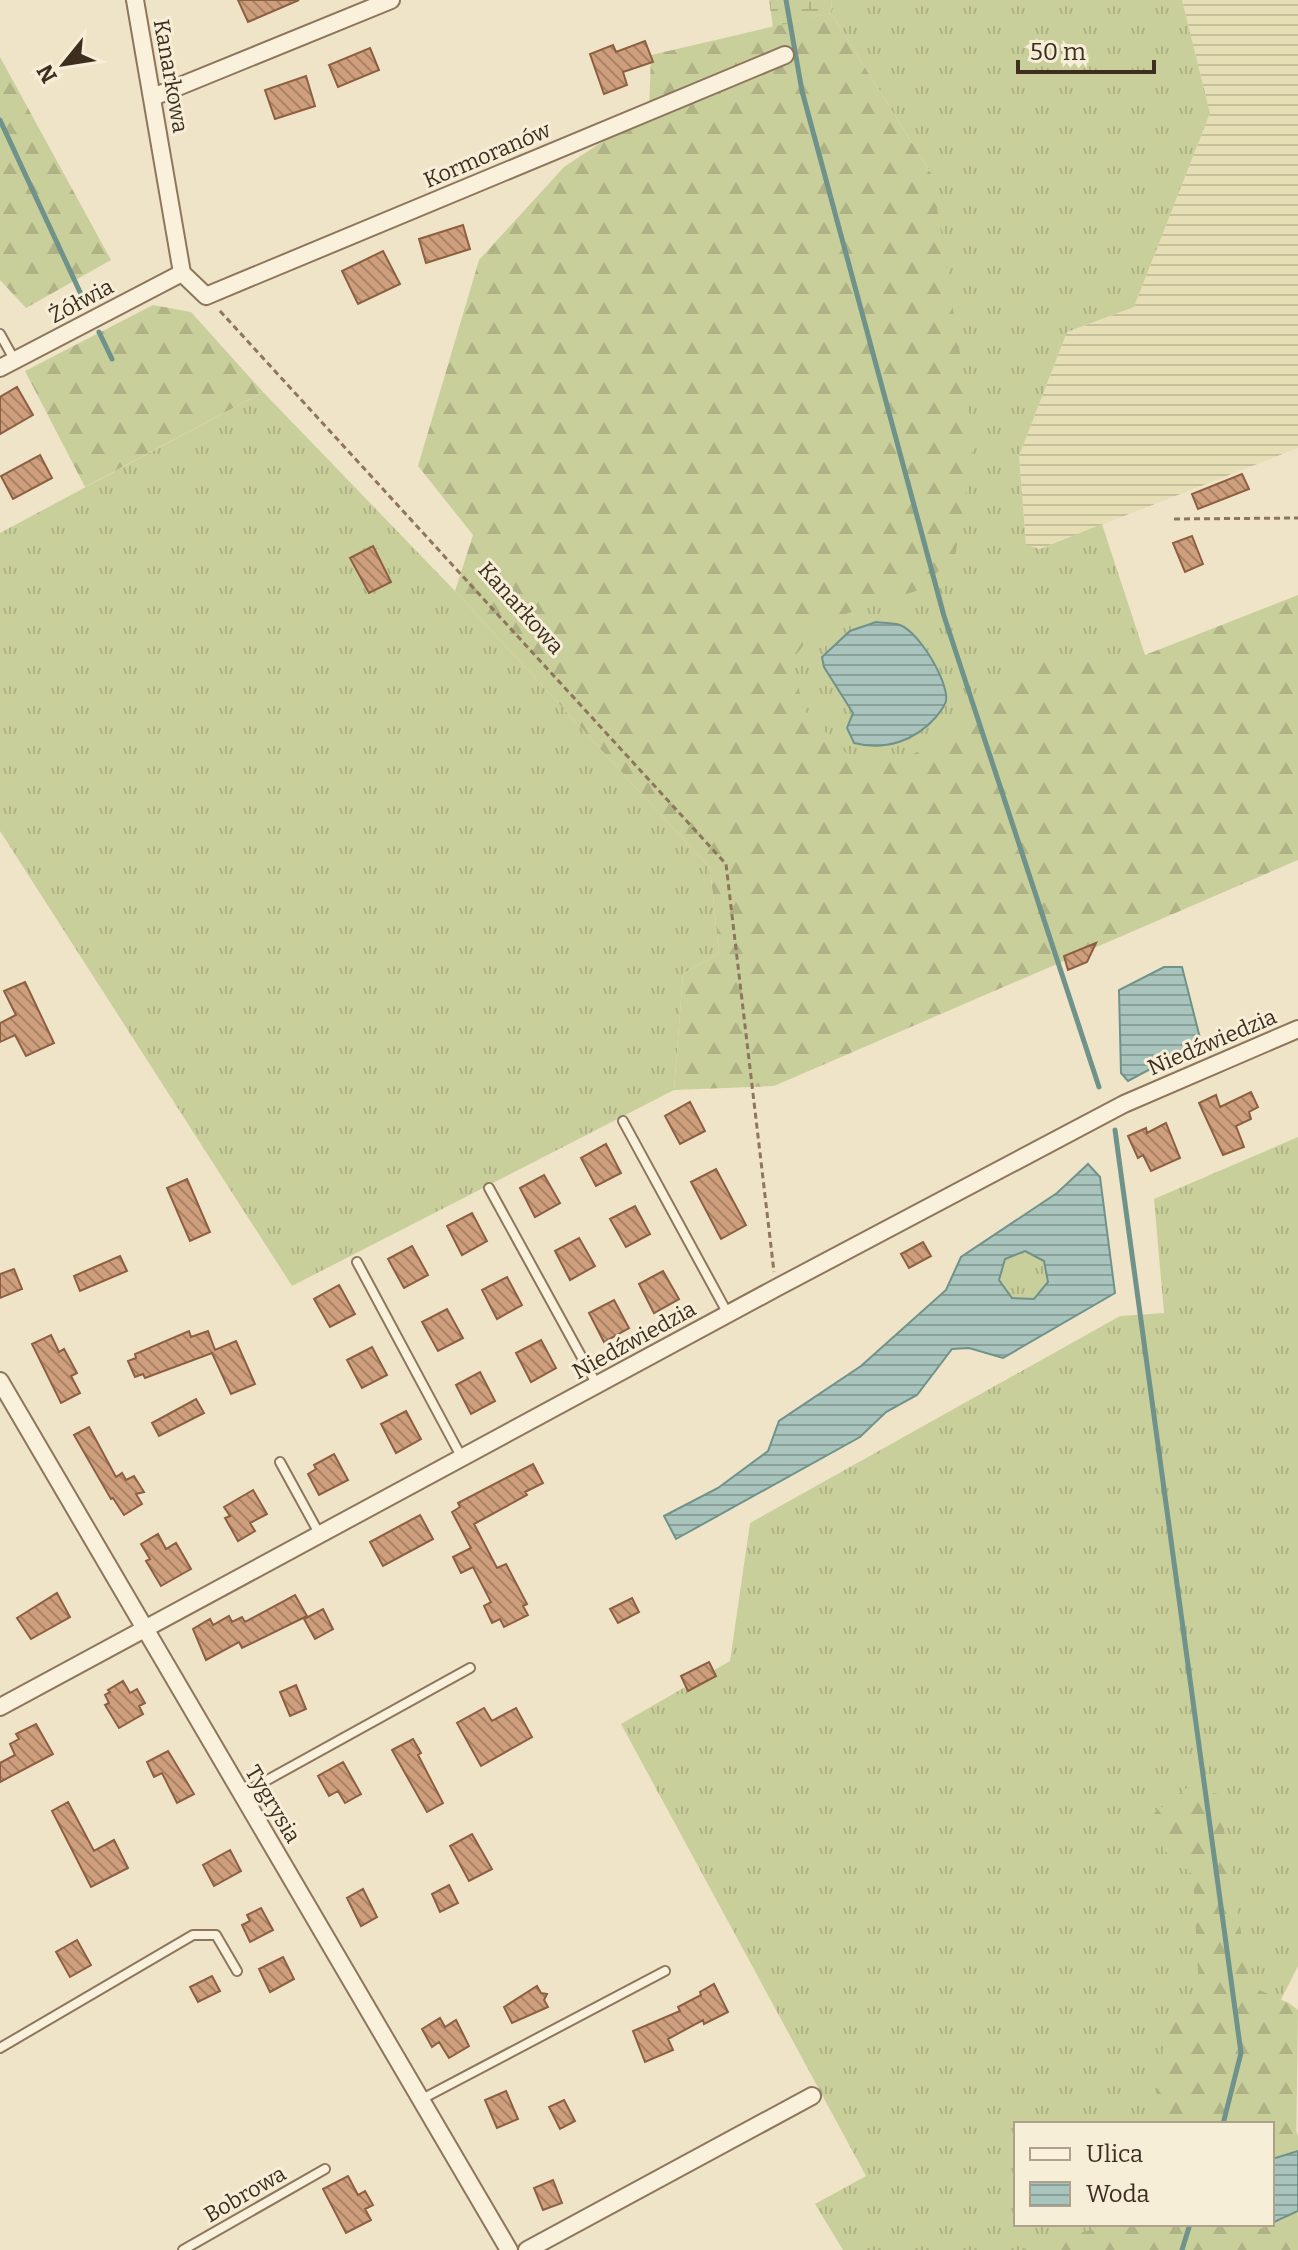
<svg xmlns="http://www.w3.org/2000/svg" width="1298" height="2250" font-family="Bitter,serif">
	<style>
		.farmland { fill: url(#farmland-rules) }
		.grass { fill: url(#grass-tufts); fill-rule: evenodd }
		.forest { fill: url(#forest-firs) }
		.wetland { fill: url(#wetland-marsh) }
		.water { fill: url(#water-rules); stroke: #6f938a; stroke-width: 2; fill-rule: evenodd }
		.lines { fill: none; stroke-linecap: round; stroke-linejoin: round }
		.stream { stroke: #6f938a; stroke-width: 5 }
		.building { fill: url(#building-back-hatch); stroke: #8d5f41; stroke-width: 2 }
		.lane-casing { stroke: #8d765c; stroke-width: 12 }
		.street-casing { stroke: #8d765c; stroke-width: 20 }
		.path { stroke: #8d765c; stroke-width: 3; stroke-dasharray: 6 4; stroke-linecap: butt }
		.lane { stroke: #faf1dc; stroke-width: 8 }
		.street { stroke: #faf1dc; stroke-width: 16 }
		.labels { text-anchor: middle; dominant-baseline: central; stroke-width: 6; stroke-linejoin: round; paint-order: stroke }
		.street-label { font-size: 22px; fill: #3d2e20; stroke: #f7eed8 }
	</style>
	<defs>
		<pattern id="farmland-rules" width="6" height="5" patternUnits="userSpaceOnUse" patternTransform="scale(2)"><rect width="6" height="5" fill="#e6deb5"/><path d="M0 2.5h6" fill="none" stroke="#c6bf9b"/></pattern>
		<pattern id="grass-tufts" width="24" height="20" patternUnits="userSpaceOnUse" patternTransform="scale(2)"><rect width="24" height="20" fill="#c9cf9b"/><path d="M3 7l-1-3M5 7V3M7 7l1-3M15 17l-1-3M17 17v-4M19 17l1-3" fill="none" stroke="#aeb285"/></pattern>
		<pattern id="forest-firs" width="22" height="20" patternUnits="userSpaceOnUse" patternTransform="scale(2)"><rect width="22" height="20" fill="#c9cf9b"/><path d="M5 1l3.5 6h-7zM16 11l3.5 6h-7z" fill="#aeb285"/></pattern>
		<pattern id="wetland-marsh" width="20" height="14" patternUnits="userSpaceOnUse" patternTransform="scale(2)"><rect width="20" height="14" fill="#c9cf9b"/><path d="M1 5h8M5 5V1M11 12h8M15 12V8" fill="none" stroke="#aeb285"/></pattern>
		<pattern id="water-rules" width="6" height="5" patternUnits="userSpaceOnUse" patternTransform="scale(2)"><rect width="6" height="5" fill="#a9c4bc"/><path d="M0 2.5h6" fill="none" stroke="#8ba098"/></pattern>
		<pattern id="building-back-hatch" width="6" height="6" patternUnits="userSpaceOnUse" patternTransform="scale(2)"><rect width="6" height="6" fill="#cf9f7d"/><path d="M-1 5l2 2M0 0l6 6M5-1l2 2" fill="none" stroke="#a98266"/></pattern>
	</defs>
	<rect width="100%" height="100%" fill="#f0e4c8"/>
	<path class="farmland" d="M1182,0h116v448l-258,101 -14,-3 -7,-90 48,-124 67,-25 76,-194z"/>
	<path class="grass" d="M832,0h350l28,113 -76,194 -67,25 -48,124 7,89 14,4 62,-25 43,131 -287,162 -119,-115 193,-527 -101,-162z
		M263,392l192,199 255,277 9,85 -36,21 -9,116 -382,196 -292,-455v-298z
		M1298,1137v829l-36,71 36,99v114h-455l-28,-46 51,-28 -245,-452 109,-63 20,-138 370,-207 44,-3 -10,-114zM1016,2124h256v100h-256z
		M1025,1251l19,10 4,21 -14,17 -22,-1 -13,-18 6,-21z"/>
	<path class="forest" d="M831,13l101,162 42,268 -19,114 -39,34 -95,31 -28,37 10,50 52,53 50,-3 60,-35 30,-42 40,-27h110l153,-60v265l-524,226 -100,4 9,-116 36,-21 -9,-85 -255,-277 18,-56 -55,-69 61,-206 85,-93 85,-56 2,-56z
		M0,57l111,203 -85,48 -26,-28z
		M153,305l38,7 72,80 -178,95 -60,-116z
		M1188,1787l30,7 32,192 39,17 9,7 -2,141 -24,8v-35h-150l32,-12 9,-63 10,-32 26,-26 -6,-116 -30,-26 -9,-36z
		M1298,2211v37l-3,2h-273l75,-22v-4h145l18,5z"/>
	<path class="wetland" d="M769,0h63l-1,13 -58,14z"/>
	<path class="water" d="M876,622c7,1 17,1 24,3 19,7 49,57 46,76 -2,7 -6,10 -10,16 -21,24 -51,34 -82,26l-7,-15 6,-15 -29,-46 -2,-10 28,-26z
		M1164,967h18l19,75 -73,39 -7,-8 -2,-83z
		M1088,1164l12,13 15,116 -112,65 -34,-10 -17,1 -35,46 -31,17 -26,25 -184,102 -12,-23 54,-28 50,-37 11,-30 82,-55 85,-76 15,-33 96,-64zM1025,1251l19,10 4,21 -14,17 -22,-1 -13,-18 6,-21z
		M1298,2151v60l-26,12v-64z"/>
	<g class="lines">
		<path class="stream" d="M786,0l16,91 142,525 155,471
			M0,120l86,185
			M99,332l13,27
			M1115,1130l126,923 -18,71
			M1182,2250l8,-26"/>
	</g>
	<path class="building" d="M238,0h61l-51,22z
		M645,41l8,21 -30,10 4,13 -23,9 -14,-40 23,-9 3,7z
		M370,48l9,22 -41,17 -9,-22z
		M306,76l9,30 -40,13 -10,-29z
		M463,225l7,24 -44,14 -7,-24z
		M383,251l17,33 -42,20 -16,-33z
		M17,387l16,28 -33,19v-37z
		M40,455l12,23 -39,21 -12,-23z
		M1242,474l7,15 -51,20 -6,-15z
		M1192,536l11,28 -18,8 -12,-29z
		M373,546l18,36 -22,11 -19,-35z
		M1096,943l-9,19 -19,8 -4,-14z
		M25,982l29,61 -28,13 -11,-21 -15,7v-19l16,-8 -12,-24z
		M1251,1092l7,15 -9,5 2,7 -15,7 8,21 -21,8 -24,-52 17,-8 4,12z
		M690,1102l15,29 -25,13 -15,-28z
		M1166,1123l14,35 -29,13 -8,-16 -5,3 -10,-22 18,-8 1,5z
		M606,1144l15,29 -25,13 -15,-28z
		M716,1169l30,56 -25,14 -30,-57z
		M544,1175l16,28 -25,14 -15,-29z
		M187,1179l23,53 -20,9 -23,-53z
		M635,1206l15,28 -24,13 -16,-28z
		M472,1213l15,28 -25,14 -15,-29z
		M579,1238l16,28 -25,14 -15,-29z
		M923,1242l8,14 -22,12 -8,-14z
		M412,1246l16,29 -24,13 -16,-29z
		M120,1256l7,15 -47,20 -6,-15z
		M14,1269l8,20 -22,9v-24z
		M663,1271l16,28 -25,14 -15,-29z
		M507,1277l15,28 -25,14 -15,-29z
		M339,1285l16,29 -25,13 -16,-28z
		M614,1300l15,28 -25,14 -15,-29z
		M447,1309l16,29 -25,13 -16,-29z
		M189,1331l2,6 17,-6 7,19 21,-9 19,43 -24,10 -19,-41 -67,25 -2,-4 -8,3 -7,-16 8,-3 -1,-4z
		M51,1335l8,17 5,-3 13,24 -6,3 9,17 -19,10 -29,-59z
		M541,1340l15,28 -25,14 -15,-29z
		M372,1347l15,28 -25,13 -15,-28z
		M480,1372l15,29 -24,13 -15,-29z
		M196,1399l8,14 -45,23 -7,-13z
		M406,1411l15,28 -25,14 -15,-29z
		M89,1427l27,50 6,-4 4,7 8,-4 10,16 -8,2 6,10 -18,11 -11,-17 -2,1 -37,-64z
		M334,1454l14,26 -29,15 -11,-21 8,-5 -2,-4z
		M533,1464l10,19 -18,9 2,3 -53,29 23,44 9,-4 21,40 -4,2 5,9 -24,12 -4,-8 -8,4 -8,-17 7,-4 -18,-35 -12,6 -8,-16 18,-9 -19,-36 8,-5 -2,-4z
		M253,1490l14,24 -17,9 5,8 -17,10 -13,-23 5,-2 -6,-9z
		M420,1515l13,24 -50,27 -13,-24z
		M158,1534l8,15 10,-6 15,26 -30,17 -15,-25 4,-2 -9,-15z
		M57,1593l13,24 -39,22 -14,-21z
		M295,1595l12,21 -65,32 -3,-6 -33,18 -13,-31 17,-10 3,6 16,-9 3,6 10,-5 3,5z
		M632,1598l7,14 -21,11 -8,-14z
		M323,1609l10,20 -18,10 -11,-20z
		M709,1662l7,14 -28,15 -7,-15z
		M123,1681l7,12 7,-4 8,14 -6,3 4,8 -24,14 -14,-23 4,-2 -4,-8 5,-3 -2,-2z
		M296,1685l10,24 -16,7 -10,-24z
		M484,1708l8,13 24,-13 16,29 -51,29 -24,-43z
		M36,1724l17,30 -53,28v-19l15,-8 -5,-11 9,-5 -3,-5z
		M413,1739l8,14 -3,2 25,48 -16,9 -35,-62z
		M168,1751l26,43 -17,9 -15,-30 -8,4 -7,-15z
		M343,1762l18,32 -16,9 -7,-12 -9,5 -11,-20z
		M68,1802l26,49 20,-11 14,28 -37,19 -39,-76z
		M472,1834l20,35 -23,12 -19,-35z
		M230,1850l11,21 -27,15 -11,-21z
		M449,1885l9,18 -18,9 -8,-18z
		M363,1889l14,28 -16,9 -14,-28z
		M261,1908l12,22 -23,12 -8,-17 8,-4 -3,-6z
		M77,1940l14,25 -21,12 -14,-25z
		M283,1957l11,22 -24,13 -11,-23z
		M212,1976l8,15 -22,11 -8,-15z
		M714,1984l14,28 -24,12 -1,-4 -35,19 5,11 -28,12 -12,-31 47,-20 -2,-4 23,-12 -1,-3z
		M537,1986l4,7 6,1 -3,6 4,7 -36,16 -8,-16z
		M440,2018l5,9 11,-7 13,26 -20,12 -10,-16 -7,5 -10,-18z
		M506,2091l12,28 -21,9 -12,-28z
		M564,2100l11,21 -15,8 -11,-22z
		M348,2176l10,19 7,-4 8,14 -8,4 6,11 -25,13 -23,-44z
		M553,2180l9,23 -19,7 -9,-22z"/>
	<g class="lines">
		<g class="lane-casing">
			<path id="lane" d="M0,334l15,27
				M623,1121l105,193
				M489,1188l108,197
				M357,1262l105,196
				M280,1462l40,73
				M242,1794l228,-126
				M0,2048l193,-113h23l21,36
				M422,2099l243,-128
				M183,2250l142,-81"/>
		</g>
		<g class="street-casing">
			<path id="street" d="M135,0l47,273 24,23 579,-241
				M153,97l238,-97
				M0,368l182,-95
				M0,1381l509,869
				M0,1707l776,-419 348,-184 174,-75
				M527,2250l285,-154"/>
		</g>
		<path class="path" d="M220,311l506,553 48,408
			M1174,519l124,-1"/>
		<use href="#lane" class="lane"/>
		<use href="#street" class="street"/>
	</g>
	<g class="labels">
		<g class="street-label">
			<text transform="translate(171 76) rotate(80)">Kanarkowa</text>
			<text transform="translate(487 155) rotate(-23)">Kormoranów</text>
			<text transform="translate(81 301) rotate(-28)">Żółwia</text>
			<text transform="translate(521 608) rotate(48)">Kanarkowa</text>
			<text transform="translate(1212 1042) rotate(-23)">Niedźwiedzia</text>
			<text transform="translate(634 1340) rotate(-29)">Niedźwiedzia</text>
			<text transform="translate(273 1804) rotate(59)">Tygrysia</text>
			<text transform="translate(245 2194) rotate(-30)">Bobrowa</text>
		</g>
	</g>
	<rect x="1014" y="2122" width="260" height="104" fill="#f7eed8" stroke="#ada18e" stroke-width="2"/>
	<rect x="1030" y="2148" width="40" height="12" fill="#faf1dc" stroke="#ada18e" stroke-width="2"/>
	<text x="1086" y="2162" font-size="24" fill="#3d2e20">Ulica</text>
	<rect x="1030" y="2182" width="40" height="24" fill="url(#water-rules)" stroke="#ada18e" stroke-width="2"/>
	<text x="1086" y="2202" font-size="24" fill="#3d2e20">Woda</text>
	<g transform="translate(64 64) rotate(240)" stroke="#f7eed8" stroke-width="6" paint-order="stroke">
	<path d="M0-6L14 30L0 20L-14 30Z" fill="#3d2e20"/>
	<text y="-12" font-size="22" font-weight="bold" text-anchor="middle" fill="#3d2e20">N</text>
	</g>
	<path d="M1018 60v12h136v-12" fill="none" stroke="#3d2e20" stroke-width="4"/>
	<text x="1030" y="60" font-size="24" fill="#3d2e20" stroke="#f7eed8" stroke-width="6" paint-order="stroke">50 m</text>
</svg>
